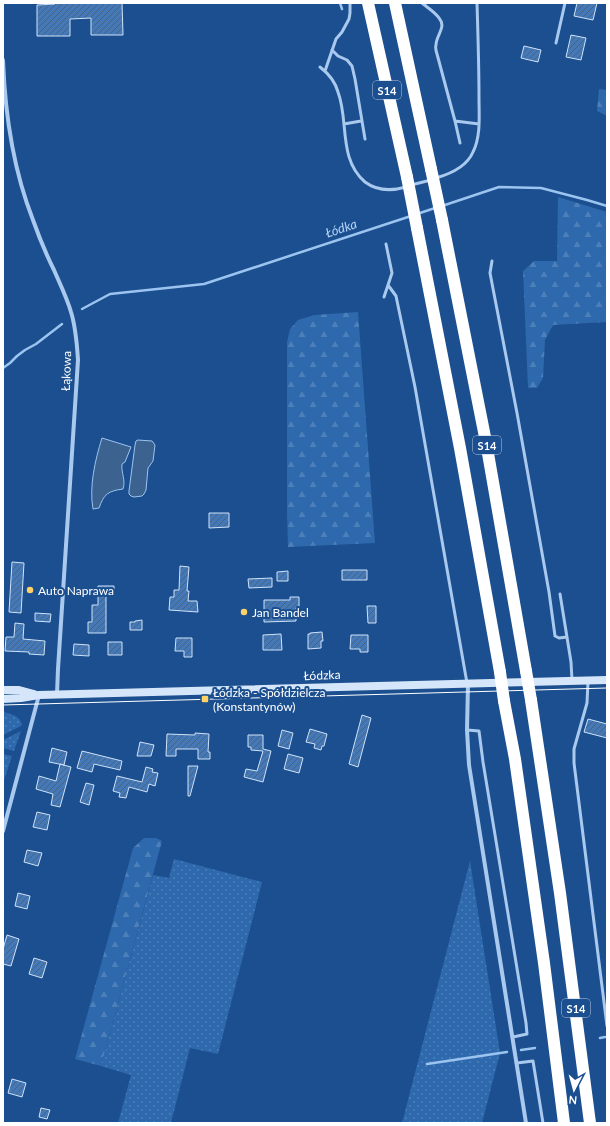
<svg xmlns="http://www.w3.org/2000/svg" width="610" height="1126" font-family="Lato,sans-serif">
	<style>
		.grass { fill: url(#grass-dots) }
		.forest { fill: url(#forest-firs) }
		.water { fill: #3c6290; stroke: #9cc4f0 }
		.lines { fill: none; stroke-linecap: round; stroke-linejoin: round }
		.stream { stroke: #9cc4f0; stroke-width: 2.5 }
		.building { fill: url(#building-hatch); stroke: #cfe3fa }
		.service { stroke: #a9c9ee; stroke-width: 3 }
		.minor { stroke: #a9c9ee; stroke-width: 4 }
		.secondary { stroke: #d6e6fa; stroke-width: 8 }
		.motorway { stroke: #fff; stroke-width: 12 }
		.tram { stroke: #fff; stroke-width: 1 }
		.motorway-bridge { stroke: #fff; stroke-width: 12 }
		.poi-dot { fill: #ffd166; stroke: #1b4f8f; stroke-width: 1.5 }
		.labels { text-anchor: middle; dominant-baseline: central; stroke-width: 4; stroke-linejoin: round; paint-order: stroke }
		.shield { fill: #1b4f8f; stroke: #bbcadd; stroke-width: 1 }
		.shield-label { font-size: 11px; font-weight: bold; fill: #fff }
		.street-label { font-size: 12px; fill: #fff; stroke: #1b4f8f }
		.poi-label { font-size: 12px; fill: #fff; stroke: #1b4f8f; text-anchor: start }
		.water-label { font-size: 13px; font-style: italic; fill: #b5d3f5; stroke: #1b4f8f }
	</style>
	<defs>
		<pattern id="grass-dots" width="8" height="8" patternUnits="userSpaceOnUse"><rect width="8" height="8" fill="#2e69ad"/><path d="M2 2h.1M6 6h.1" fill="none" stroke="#4d80b9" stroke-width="1.8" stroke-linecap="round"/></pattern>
		<pattern id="forest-firs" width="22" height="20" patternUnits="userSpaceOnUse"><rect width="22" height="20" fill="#2e69ad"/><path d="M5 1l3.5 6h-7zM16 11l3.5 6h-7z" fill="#4d80b9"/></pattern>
		<pattern id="building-hatch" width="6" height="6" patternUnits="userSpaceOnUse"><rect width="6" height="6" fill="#4478b7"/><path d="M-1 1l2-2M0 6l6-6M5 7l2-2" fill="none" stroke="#486282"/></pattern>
	</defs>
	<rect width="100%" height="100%" fill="#1b4f8f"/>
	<path class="grass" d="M3,707l1,5c9,3 14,3 18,12l-1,2 -18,9z
		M21,731l-7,20 -11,-3v-8z
		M3,754l9,2 -9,27z
		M174,859l88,23 -44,172 -28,-6 -19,75h-53l13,-48 -30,-9 52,-191 16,3z
		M470,861l30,192 -18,70h-80z"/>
	<path class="forest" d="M599,89l8,1v26l-10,-5z
		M558,197l49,15v110l-54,3 -8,15 -2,38 -6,10h-9l-5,-117 11,-10h23z
		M358,312l17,231 -87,4 -1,-34v-171l3,-13 8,-9 16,-5z
		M144,838h12l6,3 -61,225 -26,-7 58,-211z"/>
	<path class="water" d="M102,438l29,9 -6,15 -3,2c-1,9 4,16 1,25 -15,2 -19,5 -24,19l-6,1c-4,-22 2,-49 9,-71z
		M138,440l14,1 3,4 -2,16 -5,7 -2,22 -2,4 -2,2 -8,1 -3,-1 -2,-2v-3l6,-46 1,-4z"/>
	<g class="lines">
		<path class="stream" d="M340,3l2,6
			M442,206l57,-19 42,1 46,12 20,6
			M417,214l18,-6
			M82,309l28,-15 94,-10 207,-68
			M3,368l7,-5 7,-7 8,-6 11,-6 26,-20
			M600,1038l5,-1
			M521,1050l14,-2
			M427,1064l80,-12"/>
	</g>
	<path class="building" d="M55,3h67l1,32h-32v-17l-21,1v17h-33v-31l18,-1z
		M577,3h20l-4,17 -19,-4z
		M571,35l15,3 -5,22 -15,-3z
		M524,46l17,4 -3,12 -17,-4z
		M209,513h20v14l-20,1z
		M12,562l12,1 -3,50 -12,-1z
		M180,566l9,1 -2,24h2l-1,10h9l1,11 -29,-2 1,-13h4v-7h5z
		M342,570h25v10h-25z
		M288,571v10h-11v-9z
		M272,578v9l-23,1 -1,-9z
		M98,586h16v9h-8v38h-18v-11h4v-17h6z
		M290,597h9v11h-3v13l-32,1v-22h26z
		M367,606h9v17h-8z
		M35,613l16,1 -1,8 -15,-1z
		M142,620v10h-12v-8h5v-1z
		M15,623l9,1 -1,15 22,2 -1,14 -15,-1v-2l-24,-1 1,-14h8z
		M322,632l1,9h-2v7l-13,1v-15h2v-1z
		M281,634l1,16h-19v-15z
		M351,635h17v17h-8v-3h-10z
		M176,638h16v19h-8v-6h-9z
		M108,642h14v13h-14z
		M74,644l15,1v11l-16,-1z
		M362,715l9,3 -13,49 -9,-3z
		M588,719l19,5v14l-23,-6z
		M310,729l17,5 -3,12h-2l-1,4 -7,-2 1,-4 -9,-2z
		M282,730l11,3 -4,16 -11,-3z
		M195,733l14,1 -1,18h2v7h-12v-10h-22v7h-10l1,-22 28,1z
		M248,735h15v14l8,2 -8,31 -19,-5 2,-8 11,2 6,-20 -12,-1v-3h-3z
		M140,742l14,3 -3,11h-14z
		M52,748l15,4 -3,13 -15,-3z
		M82,751l40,10 -2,9 -26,-6 -2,8 -15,-4z
		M288,754l15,4 -4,15 -15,-4z
		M60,764l11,3 -11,40 -9,-2 2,-11 -17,-5 3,-13 17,5z
		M188,766h10l-8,30h-2z
		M146,767l7,2 -1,3 6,1 -3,13 -6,-2 -2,8 -18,-5 -3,11 -7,-1 1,-4 -7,-2 4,-15 25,6z
		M86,783l8,2 -5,20 -9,-3z
		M37,812l13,3 -3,15 -14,-3z
		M27,850l15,3 -4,13 -14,-4z
		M18,893l12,3 -3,13 -12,-3z
		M7,935l12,4 -8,27 -8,-2v-15z
		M34,958l13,4 -5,16 -13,-4z
		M12,1079l14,4 -4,14 -14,-4z
		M41,1108l9,2 -3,9 -8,-2z"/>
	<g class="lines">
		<path class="service" d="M422,3c6,5 13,9 17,15 8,9 -3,17 -3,27 -1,3 0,6 1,9l18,67 24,3
			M556,43l9,-40
			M332,50l6,6 9,4 5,6 3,13 10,60
			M320,67c9,7 15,14 18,25 11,29 0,67 27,90 12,9 27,9 41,5
			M325,71l11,-32 6,-7 7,-13 1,-6v-10
			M455,121l5,22
			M344,124l17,-3
			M436,178c14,-4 31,-12 37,-26 8,-16 6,-36 6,-54 0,-32 -1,-63 -2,-95
			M411,185l20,-5
			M386,244l6,29 -4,12 8,11 19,91 52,296
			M492,261l-2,12 27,140 32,179 6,44 4,2 8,-1
			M384,297l4,-12
			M560,594l11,68 1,18
			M588,682l-1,21 -13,46v14l33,263
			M467,730l12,1 4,31 43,261 1,11 -14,3
			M517,1063l16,-2 10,62"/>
		<path class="minor" d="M3,60c2,54 10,109 30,160 6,17 13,34 21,50 6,14 13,28 17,42 5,16 6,32 7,48l-20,309 -1,25
			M468,684l-1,46 2,35 57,358
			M3,831l36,-136"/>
		<path class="secondary" d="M3,690h16l15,4
			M3,699l18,-1 18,-3 568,-15"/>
		<path class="motorway" d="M368,3l39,174
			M395,3l36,166
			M442,220l44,222 40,229
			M417,228l43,220 40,224
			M531,700l29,193 30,230
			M504,701l11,58 29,204 20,160"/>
		<path class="tram" d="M3,705l604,-17"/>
		<path class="motorway-bridge" d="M431,169l11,51
			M407,177l10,51
			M526,671l5,29
			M500,672l4,29"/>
	</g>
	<g class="poi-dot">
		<circle cx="30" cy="590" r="4"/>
		<circle cx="244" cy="612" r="4"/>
		<rect x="201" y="695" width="8" height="8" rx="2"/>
	</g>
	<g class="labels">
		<g class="shield">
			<rect x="373" y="81" width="28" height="18" rx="3"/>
			<rect x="473" y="436" width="28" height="18" rx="3"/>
			<rect x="562" y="999" width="28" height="18" rx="3"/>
		</g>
		<g class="shield-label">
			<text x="387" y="90">S14</text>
			<text x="487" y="445">S14</text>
			<text x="576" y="1008">S14</text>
		</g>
		<g class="street-label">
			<text transform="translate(66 371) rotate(-88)">Łąkowa</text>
			<text transform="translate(322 675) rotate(-2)">Łódzka</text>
		</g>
		<g class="poi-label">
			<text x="38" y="590">Auto Naprawa</text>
			<text x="252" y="612">Jan Bandel</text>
			<text x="213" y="692">Łódzka - Spółdzielcza<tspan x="213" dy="14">(Konstantynów)</tspan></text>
		</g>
		<g class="water-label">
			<text transform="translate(341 228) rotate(-18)">Łódka</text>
		</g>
	</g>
	<rect width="610" height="1126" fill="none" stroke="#ffffff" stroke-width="8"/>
	<g transform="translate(574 1090) rotate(186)" stroke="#1b4f8f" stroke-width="3" paint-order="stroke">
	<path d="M0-3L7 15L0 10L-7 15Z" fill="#ffffff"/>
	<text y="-6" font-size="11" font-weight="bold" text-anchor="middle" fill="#ffffff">N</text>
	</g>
</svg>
